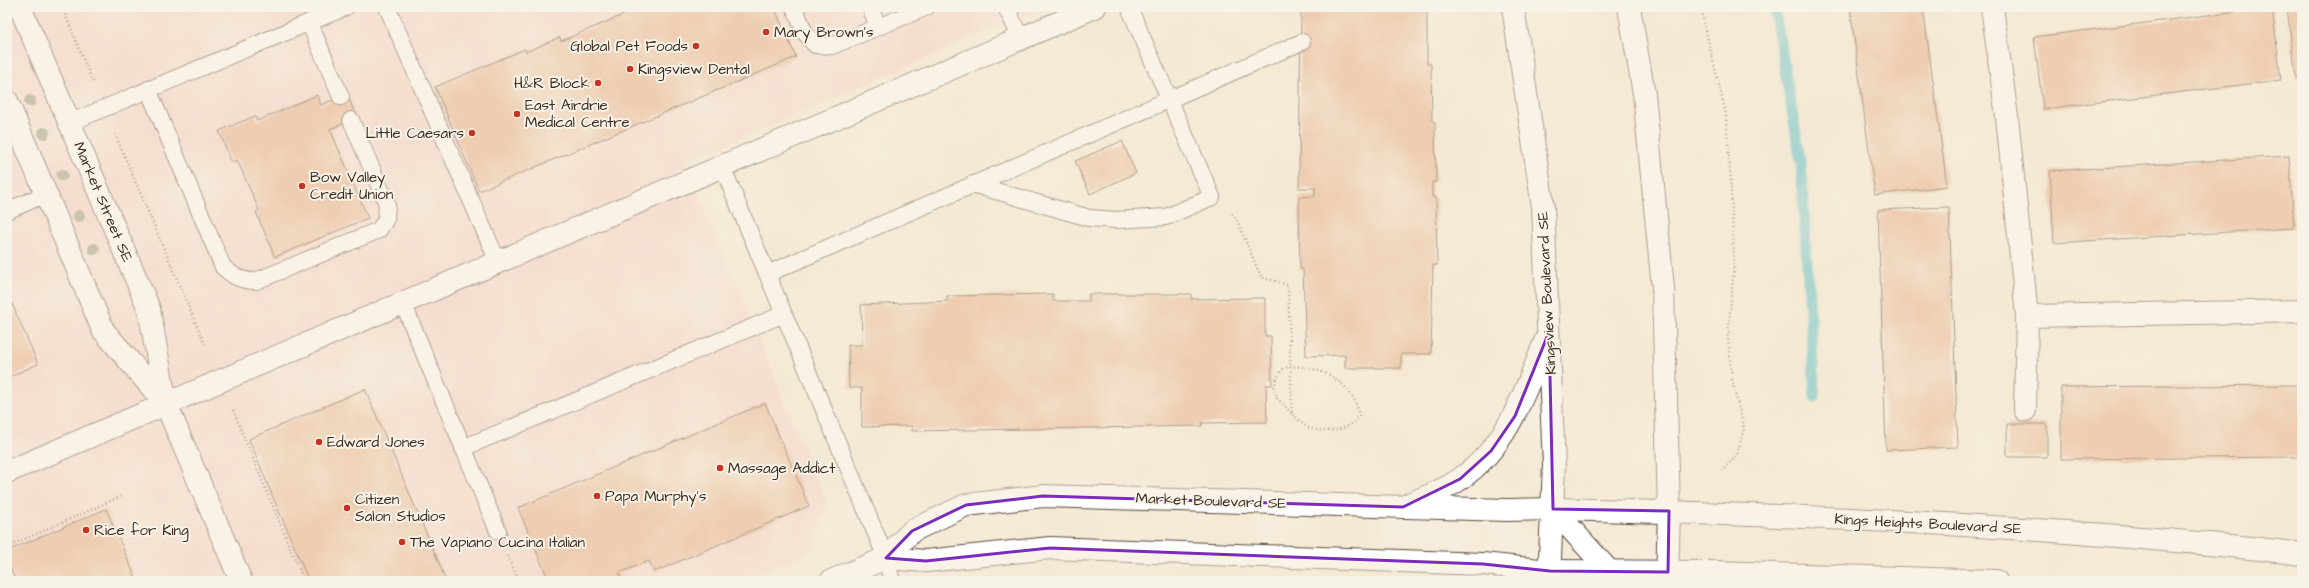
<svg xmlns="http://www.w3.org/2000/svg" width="2309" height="588" font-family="'Architects Daughter',sans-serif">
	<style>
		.built { fill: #f7d0cc }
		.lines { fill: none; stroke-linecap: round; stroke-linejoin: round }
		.stream { stroke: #53becd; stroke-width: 11 }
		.building { fill: #e6aa87 }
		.service-casing { stroke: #574739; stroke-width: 18 }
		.minor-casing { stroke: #574739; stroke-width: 24 }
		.tertiary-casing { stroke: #574739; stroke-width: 24 }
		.secondary-casing { stroke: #574739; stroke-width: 24 }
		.path { stroke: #574739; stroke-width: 2.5; stroke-dasharray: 1 3; stroke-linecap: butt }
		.service { stroke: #fff; stroke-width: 16 }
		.minor { stroke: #fff; stroke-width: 22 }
		.tertiary { stroke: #fff; stroke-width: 22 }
		.secondary { stroke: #fff; stroke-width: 22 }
		.tree { fill: #9a977f }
		.marked { fill: none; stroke: #7b2cbf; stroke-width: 3; stroke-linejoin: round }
		.poi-dot { fill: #c8321e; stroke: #f7f3e8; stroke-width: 1.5 }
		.labels { text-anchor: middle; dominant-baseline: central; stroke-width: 4; stroke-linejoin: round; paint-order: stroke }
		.poi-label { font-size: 15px; fill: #3b2a1e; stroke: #f7f3e8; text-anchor: start }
		.street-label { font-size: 15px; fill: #3b2a1e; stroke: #f7f3e8 }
	</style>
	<rect width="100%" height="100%" fill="#f7f3e8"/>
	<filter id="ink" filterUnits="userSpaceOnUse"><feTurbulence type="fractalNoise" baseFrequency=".025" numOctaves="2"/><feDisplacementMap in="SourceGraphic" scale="8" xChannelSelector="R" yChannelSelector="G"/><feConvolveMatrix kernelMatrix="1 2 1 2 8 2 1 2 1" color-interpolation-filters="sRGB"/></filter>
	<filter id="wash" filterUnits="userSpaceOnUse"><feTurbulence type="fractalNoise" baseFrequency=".012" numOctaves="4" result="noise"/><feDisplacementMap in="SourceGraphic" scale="16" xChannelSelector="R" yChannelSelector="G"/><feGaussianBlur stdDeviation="0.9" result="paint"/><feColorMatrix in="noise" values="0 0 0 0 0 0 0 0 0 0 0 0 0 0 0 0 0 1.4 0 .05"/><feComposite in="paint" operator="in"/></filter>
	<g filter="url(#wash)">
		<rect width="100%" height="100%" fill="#f4e9d4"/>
		<path class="built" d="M7,7h1039l-361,155 142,342 -14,47 -72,30h-734z"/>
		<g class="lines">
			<path class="stream" d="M1774,7l27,156 14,234"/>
		</g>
		<g id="blocks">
			<path class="building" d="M642,7h132l22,50 -317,134 -44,-104 90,-38 1,3 34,-15 1,4z
				M1301,7h126v57h4l1,58h3l1,60h-4v15h4l1,68h-4l-2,89h-30v14h-56v-13l-39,1 -3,-87h-3l-1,-72 16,-1v-8h-16z
				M1850,7h73l24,179 -72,9z
				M2272,7l9,73 -238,29 -9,-72z
				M2302,7v71h-6l-9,-70z
				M347,94l10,24 -27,11 38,89 -93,39 -19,-45 3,-2 -22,-50 -5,3 -13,-32 36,-15 2,5 60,-26 4,10z
				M1122,141l14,32 -46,21 -15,-33z
				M2289,156l5,72 -240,15 -4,-72z
				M1949,207l9,240 -72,3 -8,-240z
				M7,292l31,72 -31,14z
				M1053,294v7h36v-7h102v5l74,-1v38h6l1,49h-6l1,37 -65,1v3l-290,5v-5l-50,1v-39h-13l-1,-43h14l-1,-40 86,-4v-5z
				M2302,385v72l-241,2v-72z
				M365,389l74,174 7,18h-137l-37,-86 -23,-56z
				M765,403l44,103 -155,66 -5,-11 -30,12 4,8h-74l-31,-73z
				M2007,424h40v33h-40z
				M106,509l31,72h-121l-9,-21v-9z"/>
		</g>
	</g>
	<g filter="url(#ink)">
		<use href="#blocks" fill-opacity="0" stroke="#574739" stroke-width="1"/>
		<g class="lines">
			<g class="service-casing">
				<path id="service" d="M387,7l111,255
					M794,7l11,26 10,12 17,1 46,-19
					M870,7l8,20 49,-20
					M1006,7l15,32
					M309,22l32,75
					M148,89l75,178c11,10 18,14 33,14l123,-51 7,-11 1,-15 -36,-84
					M69,123l277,-116
					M722,166l164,392 6,23
					M972,184l117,34 28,2 49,-3 46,-20 -83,-190
					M7,211l39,-17
					M767,274l535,-232
					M403,303l95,228
					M463,448l321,-134"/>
			</g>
			<g class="minor-casing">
				<path id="minor" d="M20,7l129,302 17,95 75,177
					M1992,7l15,110 20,199 -2,94
					M7,101l96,229 62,73
					M2027,316l275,-5
					M7,472l1088,-465
					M886,558l40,3 124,-13 433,16 67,7
					M831,581l55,-23 26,-27 54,-26 77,-9 464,14 46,-1"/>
			</g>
			<g class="tertiary-casing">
				<path id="tertiary" d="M1553,509c171,4 342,10 513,23 79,6 157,12 236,22
					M1550,571l163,1 283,9"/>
			</g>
			<g class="secondary-casing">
				<path id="secondary" d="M1513,7l30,200 11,258 -5,116
					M1629,7l15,87 19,194 6,223 -2,70
					M1403,507c18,-9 41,-16 57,-28 49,-34 65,-88 86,-140
					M1553,509l56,62v10
					M1802,581l5,-5"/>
			</g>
			<path class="path" d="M62,7l31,75
				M1700,7l26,107 5,71 3,80 -6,71 4,44 12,49 -7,26 -15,16
				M115,134l91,213
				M1232,214l4,4 25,59 27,8 4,129c5,4 10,10 15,13 18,7 41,5 52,-11 -3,-28 -30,-46 -56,-49 -8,0 -15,-2 -21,3 -4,5 -6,11 -8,17l3,11 15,16
				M233,410l71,171
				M7,547l117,-52
				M508,556l11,25"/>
			<use href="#service" class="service"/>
			<use href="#minor" class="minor"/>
			<use href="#tertiary" class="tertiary"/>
			<use href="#secondary" class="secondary"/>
		</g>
		<g class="tree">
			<circle cx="30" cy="101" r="6"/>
			<circle cx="44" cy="133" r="6"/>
			<circle cx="62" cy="175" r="6"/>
			<circle cx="79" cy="216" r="6"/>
			<circle cx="94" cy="249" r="6"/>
		</g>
	</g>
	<path d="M0 0H2309V588H0ZM1549,332l4,177 116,2 -1,61 -118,-1 -67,-7 -433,-16 -124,13 -40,-3 26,-27 54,-26 77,-9 360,11 57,-28 31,-28 24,-35z" fill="#f4e9d4" fill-opacity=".55" fill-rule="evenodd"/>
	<path class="marked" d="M1549,332l4,177 116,2 -1,61 -118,-1 -67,-7 -433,-16 -124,13 -40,-3 26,-27 54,-26 77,-9 360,11 57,-28 31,-28 24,-35z"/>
	<g class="poi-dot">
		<circle cx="766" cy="32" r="4"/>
		<circle cx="696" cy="46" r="4"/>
		<circle cx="630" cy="69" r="4"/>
		<circle cx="598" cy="83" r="4"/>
		<circle cx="517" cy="114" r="4"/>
		<circle cx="472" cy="133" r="4"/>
		<circle cx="302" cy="186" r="4"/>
		<circle cx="319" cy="442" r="4"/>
		<circle cx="720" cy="468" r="4"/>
		<circle cx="597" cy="496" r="4"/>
		<circle cx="347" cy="508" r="4"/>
		<circle cx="86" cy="530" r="4"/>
		<circle cx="402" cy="542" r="4"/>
	</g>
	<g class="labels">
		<g class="poi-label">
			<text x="774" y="32">Mary Brown's</text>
			<text x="688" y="46" text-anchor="end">Global Pet Foods</text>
			<text x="638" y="69">Kingsview Dental</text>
			<text x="590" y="83" text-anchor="end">H&amp;R Block</text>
			<text x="525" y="105">East Airdrie<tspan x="525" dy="17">Medical Centre</tspan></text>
			<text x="464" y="133" text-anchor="end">Little Caesars</text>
			<text x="310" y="177">Bow Valley<tspan x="310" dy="17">Credit Union</tspan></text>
			<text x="327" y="442">Edward Jones</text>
			<text x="728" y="468">Massage Addict</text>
			<text x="605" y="496">Papa Murphy's</text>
			<text x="355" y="499">Citizen<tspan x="355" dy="17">Salon Studios</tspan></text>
			<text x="94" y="530">Rice for King</text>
			<text x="410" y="542">The Vapiano Cucina Italian</text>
		</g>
		<g class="street-label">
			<text transform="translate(103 202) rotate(67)">Market Street SE</text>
			<text transform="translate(1547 293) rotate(-93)">Kingsview Boulevard SE</text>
			<text transform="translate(1211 501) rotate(2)">Market Boulevard SE</text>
			<text transform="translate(1928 524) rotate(3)">Kings Heights Boulevard SE</text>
		</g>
	</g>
	<rect width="2309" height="588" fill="none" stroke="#f7f3e8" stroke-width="24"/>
</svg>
